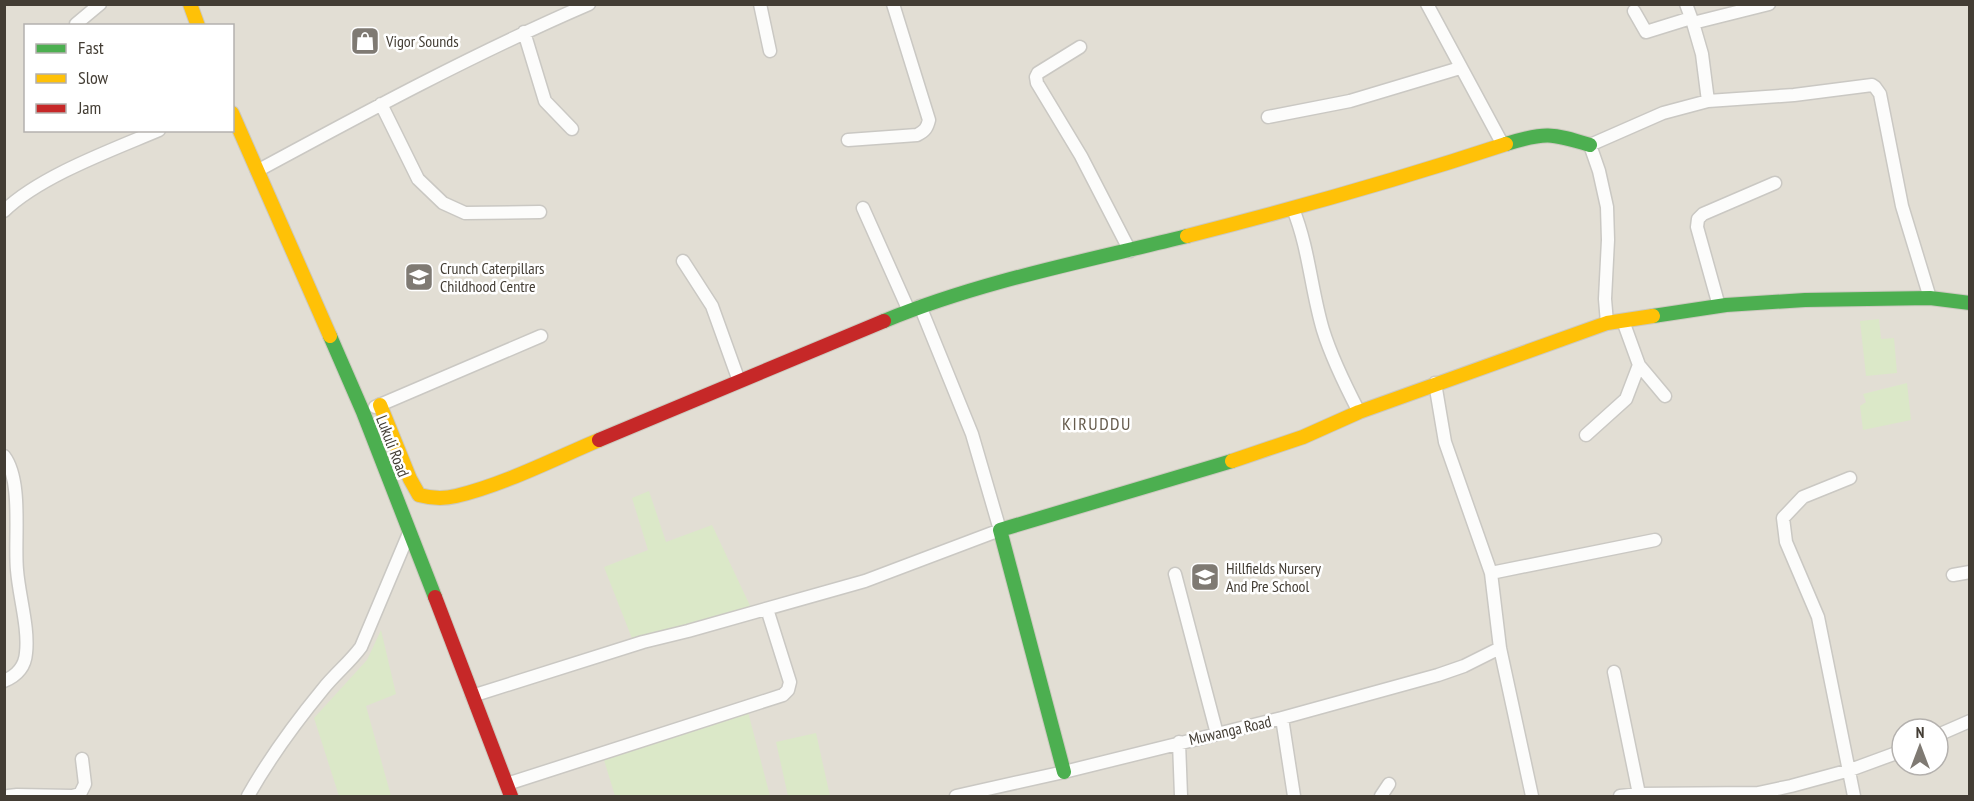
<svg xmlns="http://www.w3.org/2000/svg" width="1974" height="801" font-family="'PT Sans Narrow',sans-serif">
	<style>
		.residential { fill: #e2ded4; fill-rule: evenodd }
		.green { fill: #dbe8c8 }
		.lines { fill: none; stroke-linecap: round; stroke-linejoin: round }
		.street-casing { stroke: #cac8c3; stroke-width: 15 }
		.fast-casing { stroke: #ccc9bf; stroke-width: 16 }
		.slow-casing { stroke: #ccc9bf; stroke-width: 16 }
		.jam-casing { stroke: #ccc9bf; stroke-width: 16 }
		.street { stroke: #fcfcfb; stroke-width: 12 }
		.fast { stroke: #4caf50; stroke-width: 14 }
		.slow { stroke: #ffc107; stroke-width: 14 }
		.jam { stroke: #c62828; stroke-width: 14 }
		.labels { text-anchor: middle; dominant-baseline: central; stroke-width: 5; stroke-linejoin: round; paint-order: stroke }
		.poi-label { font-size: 16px; fill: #433d34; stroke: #fff; text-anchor: start }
		.street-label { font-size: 16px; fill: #433d34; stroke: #fff }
		.neighbourhood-label { font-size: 18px; letter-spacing: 1.5px; fill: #655b4c; stroke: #fff }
	</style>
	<rect width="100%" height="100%" fill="#eeece7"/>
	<path class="residential" d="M5,5h1964v791h-1964zM26,26h206v104h-206zM1902,729h36v36h-36z"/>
	<path class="green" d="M1879,319l2,20 13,-1 3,35 -31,3 -6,-55z
		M1907,383l4,37 -48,10 -3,-24 6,-4 -3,-8z
		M649,491l17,51 46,-17 41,87 -120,29 -29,-74 44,-17 -16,-52z
		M381,630l15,64 -30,12 25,90h-52l-25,-78 53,-58z
		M748,712l22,84h-155l-11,-36z
		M816,733l14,63h-42l-12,-54z"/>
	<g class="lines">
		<g class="street-casing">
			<path id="street" d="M760,4l10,47
				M1427,4l76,141
				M1686,4l7,19
				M1634,11l12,21 45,-14
				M76,24l24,-20
				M524,32l21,69 27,28
				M1080,47l-42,26 -2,4 1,6 44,73 49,95
				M1708,101l-6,-47 -9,-31 76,-19
				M381,104l37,75 25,24 22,10 75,-1
				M1268,117l82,-16 110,-33
				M848,140l69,-5c8,-4 10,-7 12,-15l-36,-116
				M257,171c109,-59 218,-118 332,-167
				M863,208l46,103
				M1293,209c16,39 18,81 30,121 9,29 22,55 36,82
				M4,211c36,-35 108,-61 155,-81
				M683,261l29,45 27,75
				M1719,306l-22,-79 1,-8 5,-5 72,-31
				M1607,323l-2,-24 3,-59 -1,-33 -8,-36 -9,-26 73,-32 45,-12 86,-6 78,-10 3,2 5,7 22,112 28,92
				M1639,365l26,31
				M1435,383l10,59 46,131 9,75 32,148
				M375,407l166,-71
				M1586,435l40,-36 13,-34 -16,-44
				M4,456c19,25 10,83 13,114 2,26 12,58 9,83 -1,14 -10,23 -22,28
				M1850,478l-47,19 -20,21 3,24 32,75 36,179
				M1491,573l164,-33
				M1175,574l42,160
				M1953,575l17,-3
				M1614,672l25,122
				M472,696l171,-54 45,-11 177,-50 135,-51 -28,-96 -52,-128
				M1282,718l12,78
				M1938,735l32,-14
				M1179,742l2,54
				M507,784l276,-89 5,-5 2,-8 -23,-73
				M8,796l9,-1 55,1 8,-2 5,-10 -3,-25
				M248,796c22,-39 47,-73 75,-107 12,-15 27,-27 38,-42l48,-114
				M956,796l108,-24 218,-54 156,-43 26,-9 36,-18
				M1381,796l8,-12
				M1620,796l19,-2 119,-1 33,-7 59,-16 52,-19"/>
		</g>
		<g class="fast-casing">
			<path id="fast" d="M1506,144c39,-12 45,-11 84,1
				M1653,316l73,-11 79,-5 125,-2 40,5
				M884,321c97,-40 202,-60 303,-85
				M330,336l33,76 72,185
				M1064,772l-64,-242 232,-69"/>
		</g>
		<g class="slow-casing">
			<path id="slow" d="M190,4l8,22
				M232,113l98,223
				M1187,236c107,-27 213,-57 319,-92
				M380,405l30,74 9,16c11,3 25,4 37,1 47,-11 98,-37 143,-56
				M1232,461l71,-24 56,-25 248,-89 46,-7"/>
		</g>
		<g class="jam-casing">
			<path id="jam" d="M599,440l285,-119
				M435,597l76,199"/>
		</g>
		<use href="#street" class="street"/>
		<use href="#fast" class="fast"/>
		<use href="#slow" class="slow"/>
		<use href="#jam" class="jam"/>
	</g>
	<defs>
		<g id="shop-square" transform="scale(1.5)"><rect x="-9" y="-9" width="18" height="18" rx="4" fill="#7f7a73" stroke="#fff"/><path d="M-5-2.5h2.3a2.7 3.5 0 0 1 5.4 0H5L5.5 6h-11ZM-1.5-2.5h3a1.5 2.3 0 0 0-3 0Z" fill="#fff"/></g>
		<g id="school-square" transform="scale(1.5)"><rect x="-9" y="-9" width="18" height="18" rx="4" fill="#7f7a73" stroke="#fff"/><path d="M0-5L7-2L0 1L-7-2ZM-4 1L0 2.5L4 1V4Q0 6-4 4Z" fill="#fff"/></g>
	</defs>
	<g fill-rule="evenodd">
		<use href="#shop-square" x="365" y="41"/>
		<use href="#school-square" x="419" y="277"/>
		<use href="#school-square" x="1205" y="577"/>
	</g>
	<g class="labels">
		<g class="poi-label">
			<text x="386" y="41">Vigor Sounds</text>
			<text x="440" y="268">Crunch Caterpillars<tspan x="440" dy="18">Childhood Centre</tspan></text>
			<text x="1226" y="568">Hillfields Nursery<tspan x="1226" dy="18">And Pre School</tspan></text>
		</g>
		<g class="street-label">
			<text transform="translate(393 446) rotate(69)">Lukuli Road</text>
			<text transform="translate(1230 730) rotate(-13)">Muwanga Road</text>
		</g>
		<g class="neighbourhood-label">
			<text x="1097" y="423">KIRUDDU</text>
		</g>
	</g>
	<rect width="1974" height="801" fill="none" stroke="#433d34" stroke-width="12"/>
	<rect x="24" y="24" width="210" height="108" fill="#ffffff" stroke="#b4b1ae" stroke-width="1.5"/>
	<rect x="36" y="44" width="30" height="9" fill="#4caf50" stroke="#b4b1ae" stroke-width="1.5"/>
	<text x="78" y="54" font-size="18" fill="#433d34">Fast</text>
	<rect x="36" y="74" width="30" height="9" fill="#ffc107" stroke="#b4b1ae" stroke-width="1.5"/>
	<text x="78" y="84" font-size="18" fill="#433d34">Slow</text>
	<rect x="36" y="104" width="30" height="9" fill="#c62828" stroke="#b4b1ae" stroke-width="1.5"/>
	<text x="78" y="114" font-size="18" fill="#433d34">Jam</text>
	<g transform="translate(1920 747)"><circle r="28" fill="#ffffff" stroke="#b4b1ae" stroke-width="1.5"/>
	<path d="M0-4.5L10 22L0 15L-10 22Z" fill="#7f7a73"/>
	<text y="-9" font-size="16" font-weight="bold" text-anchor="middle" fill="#433d34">N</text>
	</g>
</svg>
